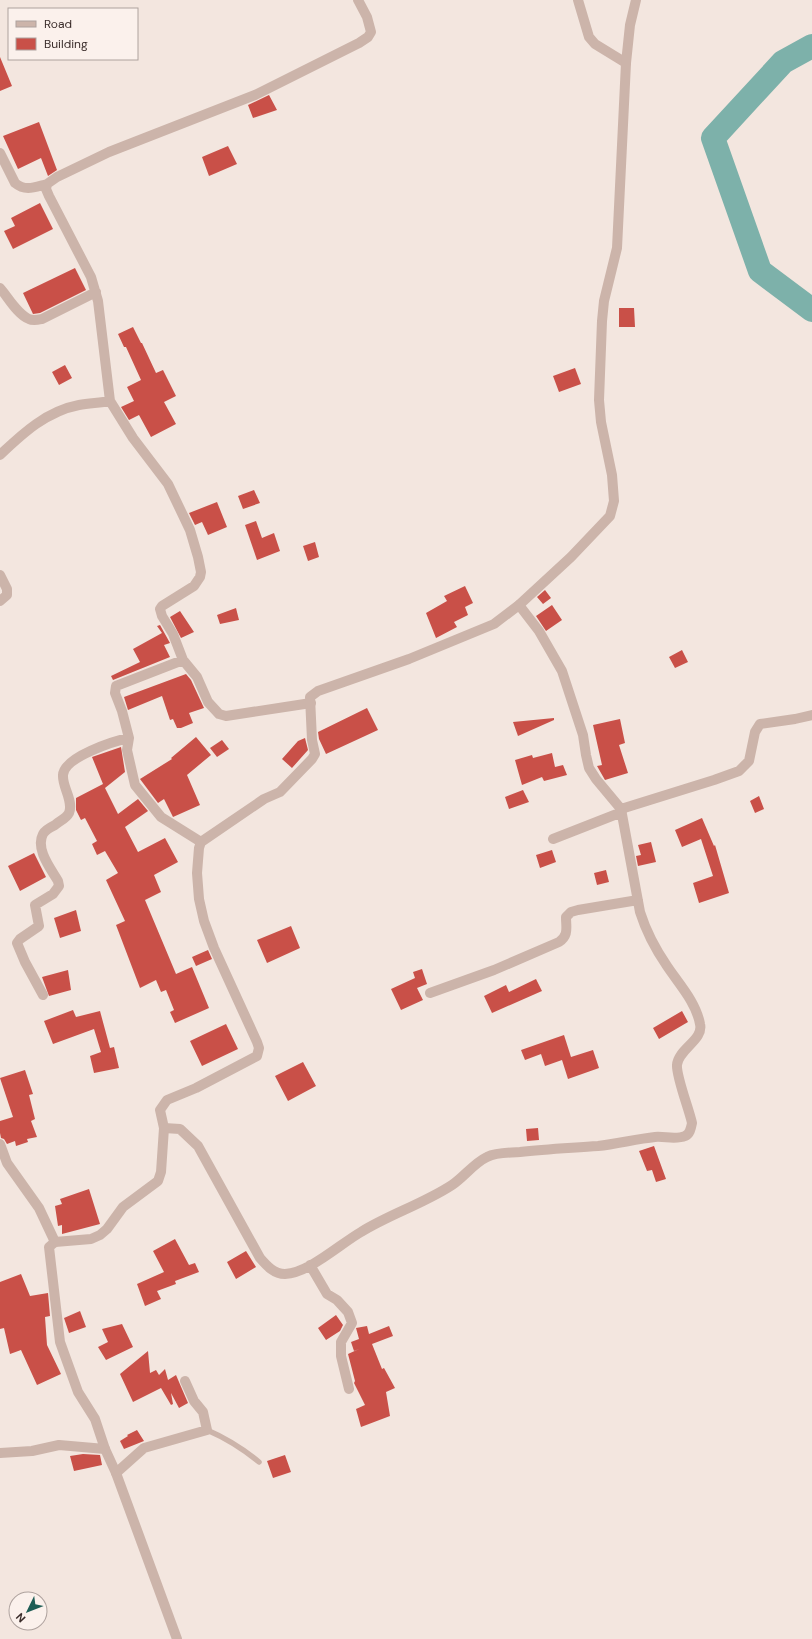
<svg xmlns="http://www.w3.org/2000/svg" width="812" height="1639" font-family="'DM Sans',sans-serif">
	<style>
		.lines { fill: none; stroke-linecap: round; stroke-linejoin: round }
		.river { stroke: #7db1aa; stroke-width: 24 }
		.building { fill: #c95048 }
		.service { stroke: #ccb4aa; stroke-width: 5.5 }
		.minor { stroke: #ccb4aa; stroke-width: 10 }
		.tertiary { stroke: #ccb4aa; stroke-width: 10 }
	</style>
	<rect width="100%" height="100%" fill="#f3e6df"/>
	<g class="lines">
		<path class="river" d="M812,46l-29,16 -70,76 47,133 52,39"/>
	</g>
	<path class="building" d="M0,57l12,29 -12,5z
		M269,95l8,15 -24,8 -5,-13z
		M39,122l18,48 -9,6 -7,-18 -23,11 -15,-33z
		M228,146l9,18 -28,12 -7,-19z
		M40,203l13,26 -40,20 -9,-18 11,-5 -4,-8z
		M75,268l11,22 -46,23 -7,1 -10,-21z
		M619,308h15l1,19h-16z
		M133,327l8,16h1l14,30 7,-3 13,26 -12,6 12,22 -25,13 -12,-22 -10,5 -8,-13 13,-6 -7,-14 14,-7 -15,-33h-2l-6,-13z
		M65,365l7,13 -13,7 -7,-13z
		M575,368l6,16 -22,8 -6,-16z
		M254,490l6,13 -17,6 -5,-13z
		M217,502l10,25 -19,8 -6,-13 -7,3 -6,-12z
		M256,521l6,17 12,-5 6,18 -23,9 -12,-35z
		M315,542l4,15 -11,4 -5,-15z
		M465,586l8,17 -8,4 3,8 -14,7 3,5 -21,11 -10,-25 21,-12 -3,-5z
		M545,590l6,8 -8,6 -6,-7z
		M552,605l10,15 -16,11 -10,-15z
		M236,608l3,12 -19,4 -3,-9z
		M180,611l14,21 -13,6 -11,-21z
		M160,625l10,18 -6,2 6,12 -57,23 -2,-4 29,-14 -7,-13 29,-16 -5,-7z
		M682,650l6,12 -13,6 -6,-11z
		M186,674l5,6 13,28 -15,5 4,10 -12,5h-4l-4,-9 -3,1 -8,-24 -34,14 -4,-13z
		M367,708l11,22 -52,24 -7,-15 -1,-7z
		M554,718v2l-36,16 -5,-14z
		M620,719l5,24 -6,2 9,28 -23,7 -8,-14 5,-1 -9,-40z
		M196,737l15,18 -24,20 13,30 -27,12 -9,-18 -6,4 -18,-24 32,-20 -1,-1z
		M305,738l3,12 -16,18 -10,-9 16,-18z
		M222,740l7,9 -12,8 -7,-9z
		M121,747l4,25 -20,16 13,26 20,-15 10,12 -23,16 13,25 27,-14 13,24 -24,13 7,17 -16,8 31,74 16,-7 17,41 -34,15 -5,-11 4,-2 -8,-20 -5,2 -5,-12 -16,8 -24,-63 9,-4 -19,-41 12,-7 -13,-22 -8,4 -5,-11 5,-3 -12,-23 -4,2 -5,-10v-12l27,-14 -11,-27z
		M552,753l3,14 8,-2 4,10 -23,6 -2,-4 -20,8 -7,-25 17,-5 1,3z
		M523,790l6,12 -20,7 -4,-12z
		M759,796l5,13 -9,4 -5,-12z
		M702,818l12,28 1,-1 14,48 -30,10 -6,-20 20,-7 -12,-37 -19,8 -7,-17z
		M651,842l5,20 -18,4 -2,-10 5,-1 -3,-10z
		M552,850l4,12 -16,6 -4,-13z
		M34,853l12,24 -26,14 -12,-25z
		M606,870l3,12 -12,3 -3,-12z
		M76,910l5,21 -21,7 -6,-20z
		M291,926l9,22 -33,15 -10,-23z
		M208,950l4,9 -16,7 -4,-9z
		M422,969l5,15 -10,4 6,12 -22,10 -10,-21 24,-11 -2,-6z
		M68,970l3,20 -22,6 -7,-19z
		M536,979l6,12 -50,22 -8,-17 22,-11 3,7z
		M73,1010l3,7 24,-6 10,37 4,-1 5,21 -25,5 -4,-17 11,-4 -7,-23 -41,15 -9,-23z
		M682,1011l6,11 -29,17 -6,-11z
		M226,1024l12,25 -36,17 -12,-25z
		M564,1035l7,22 22,-7 6,18 -31,11 -6,-19 -17,6 -4,-12 -16,6 -4,-10z
		M303,1062l13,24 -28,15 -13,-25z
		M25,1070l8,24 -4,1 6,24 -4,2 6,16 -10,2 1,3 -12,4 -1,-5 -8,3 -3,-5 -3,-1 -1,-5v-12l13,-4 -13,-39z
		M538,1128l1,12 -12,1 -1,-12z
		M654,1146l12,33 -10,3 -4,-12 -5,1 -8,-20z
		M89,1189l11,35 -38,10v-9l-4,1 -3,-20 7,-2 -2,-5z
		M175,1239l14,26 6,-2 4,9 -24,9 1,3 -19,7 4,8 -16,7 -8,-22 27,-12 -11,-21z
		M246,1251l10,16 -20,12 -9,-17z
		M21,1274l9,22 18,-3 2,23 -5,1 2,28 14,29 -24,11 -16,-35 -11,4 -6,-26 -4,1v-47z
		M80,1311l6,16 -17,6 -5,-15z
		M336,1315l7,10 -3,6 -14,9 -8,-12z
		M122,1324l11,23 -27,13 -8,-13 10,-5 -6,-13z
		M367,1326l2,8 20,-8 4,10 -21,8 10,25 2,-1 11,20 -9,4 4,24 -29,11 -5,-18 9,-4 -11,-22 1,-2 -7,-27 11,-5 -5,2 -3,-9 8,-3 -3,-11z
		M148,1351l2,22 6,-3 3,5 6,-6 3,11 8,-5 12,28 -9,5 -8,-15 2,11 -2,1 -10,-17 -28,14 -13,-28z
		M137,1430l7,11 -20,8 -4,-8 8,-5 -1,-1z
		M83,1454l17,1 2,10 -28,6 -4,-15z
		M285,1455l6,17 -18,6 -6,-17z"/>
	<g class="lines">
		<path class="service" d="M207,1430c21,9 35,18 52,32"/>
		<path class="minor" d="M578,0l11,37 6,7 31,19
			M0,153l15,30c11,9 20,4 32,1
			M0,288c8,9 17,26 29,31 4,2 8,1 13,0l54,-27
			M0,455c23,-22 47,-44 79,-50 11,-2 21,-2 31,-4
			M0,575l7,14v6l-7,6
			M183,660l-67,26 -1,7 7,18 7,27 -2,12 8,35 26,32 40,25
			M311,703l-85,13 -7,-2 -11,-12 -11,-25 -14,-17 -10,-26 -11,-18 -2,-7 2,-3 32,-20 6,-9 1,-5 -3,-15 -8,-27 -22,-46 -35,-46 -23,-37 -12,-100 -7,-24 -42,-81 -3,-7 1,-5 10,-7 52,-25 146,-57 104,-52 9,-6 3,-5 -4,-15 -9,-17
			M621,809l93,-29 25,-9 10,-10 6,-29 5,-8 35,-5 17,-4
			M553,839l69,-27
			M430,993l64,-23 65,-28c10,-7 7,-14 7,-25l5,-5 7,-2 60,-10
			M43,995l-18,-33 -8,-19 3,-4 19,-13 -4,-21 18,-11 6,-8 -1,-5c-7,-12 -23,-32 -15,-47 2,-4 8,-7 12,-9 4,-4 11,-6 14,-12 5,-12 -7,-26 -6,-38 1,-18 51,-34 66,-37
			M164,1128l16,1 18,17 62,112c7,8 14,16 25,16 24,-1 55,-30 76,-42 29,-18 62,-28 91,-47 12,-8 22,-22 35,-28 10,-5 22,-4 33,-5 26,-3 52,-4 78,-6 19,-2 38,-7 57,-9 9,-1 21,3 30,-1 5,-2 6,-8 7,-13 -3,-14 -16,-47 -15,-58 1,-16 27,-25 23,-41 -4,-22 -21,-40 -33,-58 -11,-16 -21,-35 -27,-54l-19,-103 -25,-30 -7,-11 -3,-13 -3,-20 -21,-64 -23,-40 -20,-26
			M0,1144l7,19 32,45 16,34
			M310,1265l17,29 10,6 11,12 4,11 -11,19v14l8,33
			M0,1453l32,-2 27,-6 46,4
			M116,1473l28,-25 63,-18 -4,-18 -9,-11 -9,-20"/>
		<path class="tertiary" d="M177,1639l-61,-166 -11,-24 -10,-30 -17,-27 -18,-50 -11,-95 6,-5 36,-3 9,-4 7,-6 16,-22 35,-26 3,-9 3,-44 -4,-18 7,-10 29,-12 61,-32 2,-8 -2,-6 -43,-94 -10,-27 -5,-22 -2,-26 2,-25 2,-6 63,-43 16,-7 32,-33 3,-5 -3,-14 -2,-43 8,-6 91,-32 85,-35 25,-19 52,-48 39,-41 4,-15 -2,-26 -11,-53 -2,-22 3,-79 2,-20 13,-53 9,-185 4,-38 6,-25"/>
	</g>
	<rect x="8" y="8" width="130" height="52" fill="#fbf1ec" stroke="#aea29e"/>
	<rect x="16" y="21" width="20" height="6" fill="#ccb4aa" stroke="#aea29e"/>
	<text x="44" y="28" font-size="12" fill="#3a2c2a">Road</text>
	<rect x="16" y="38" width="20" height="12" fill="#c95048" stroke="#aea29e"/>
	<text x="44" y="48" font-size="12" fill="#3a2c2a">Building</text>
	<g transform="translate(28 1611) rotate(227)"><circle r="19" fill="#fbf1ec" stroke="#aea29e"/>
	<path d="M0-3L7 15L0 10L-7 15Z" fill="#1e5d55"/>
	<text y="-6" font-size="11" font-weight="bold" text-anchor="middle" fill="#3a2c2a">N</text>
	</g>
</svg>
